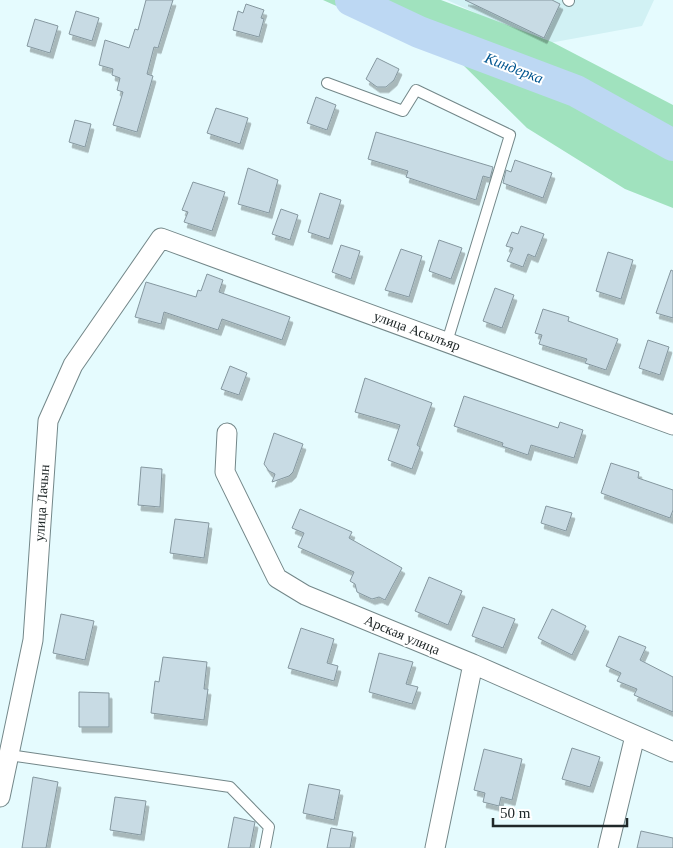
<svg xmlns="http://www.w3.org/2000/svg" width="673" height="848" font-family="Georgia,serif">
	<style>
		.built { fill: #d1f1f4 }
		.green { fill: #a0e2be }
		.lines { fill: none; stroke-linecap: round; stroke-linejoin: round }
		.river { stroke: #bdd8f3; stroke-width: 32 }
		.building { fill: #c8dbe4; stroke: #85979f; filter: url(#shadow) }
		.lane-casing { stroke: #738789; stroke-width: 12 }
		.street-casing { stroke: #738789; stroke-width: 21 }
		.lane { stroke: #fff; stroke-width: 10 }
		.street { stroke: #fff; stroke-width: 19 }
		.labels { text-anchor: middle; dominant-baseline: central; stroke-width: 4; stroke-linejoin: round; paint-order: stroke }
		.street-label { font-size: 14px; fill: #202829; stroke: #fff }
		.water-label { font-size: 15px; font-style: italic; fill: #00558f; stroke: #fff }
	</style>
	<defs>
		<filter id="shadow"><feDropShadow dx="3" dy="5.5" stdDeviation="0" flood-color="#0004"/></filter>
	</defs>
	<rect width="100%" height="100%" fill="#e5fbfe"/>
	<path class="built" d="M447,0h207l-12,26 -98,18z"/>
	<path class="green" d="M323,0h118l111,42 121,63v103l-48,-19 -98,-61 -68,-67z"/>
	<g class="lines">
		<path class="river" d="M351,0l68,32 157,59 97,54"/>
	</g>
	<path class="building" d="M146,0h27l-15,48 -4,-1 -7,27 6,2 -16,56 -24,-7 10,-33 -6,-2 3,-12 -8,-3 1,-6 -14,-4 6,-25 24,8 6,-19 3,1z
		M465,0h87l8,4 -16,34z
		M246,4l18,6 -3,8 3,1 -5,18 -26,-7 5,-19 5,2z
		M76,11l23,7 -7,23 -23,-7z
		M35,19l23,7 -8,27 -23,-7z
		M377,58l22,11 -5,11 -8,7h-9l-11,-8z
		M316,97l20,8 -9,25 -20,-7z
		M216,108l32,10 -8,26 -33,-11z
		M75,120l16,4 -6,23 -16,-5z
		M376,132l117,35 -3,11 -7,-2 -7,24 -70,-23 2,-6 -40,-12z
		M515,160l37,13 -9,25 -40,-15 3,-13 5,2z
		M248,168l30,12 -9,33 -31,-9z
		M193,182l32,10 -13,39 -28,-9 4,-10 -6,-2z
		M320,193l21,7 -12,39 -21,-7z
		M281,209l17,6 -8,25 -18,-6z
		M521,226l23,8 -9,23 -7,-3 -5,13 -16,-6 6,-13 -7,-2 6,-14 6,2z
		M439,240l23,8 -11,31 -22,-8z
		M341,245l19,6 -9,28 -19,-7z
		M401,249l21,7 -13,41 -24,-7z
		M608,252l25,8 -12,39 -25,-8z
		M671,270l2,1v47l-17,-5z
		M207,274l16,6 -4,12 71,25 -8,23 -60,-21 -4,11 -54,-18 -3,12 -26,-7 11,-35 50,15 2,-7 3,1z
		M495,288l19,7 -12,33 -19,-7z
		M543,309l26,8 -1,4 50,18 -12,31 -21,-7 2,-4 -48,-15 3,-9 -7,-2z
		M648,340l21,7 -9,28 -21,-7z
		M230,366l17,7 -8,22 -18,-6z
		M365,378l67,25 -15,42 3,2 -8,22 -24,-9 12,-35 -45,-13z
		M464,396l94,32 2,-6 23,8 -9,28 -43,-13 -3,10 -26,-9 1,-3 -49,-17z
		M274,433l29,11 -10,28 -4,4 -17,6 3,-8 -6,-3 -5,-7z
		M611,463l28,9 -1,6 35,12v20l-3,8 -69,-25z
		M141,467l21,2 -2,38 -22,-2z
		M546,506l26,7 -6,18 -25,-8z
		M300,509l52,23 -3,6 53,30 -17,32 -6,-3 -7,2 -15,-7 -2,-8 -5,-3 4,-9 -56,-25 6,-14 -12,-5z
		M175,519l34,4 -5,35 -34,-5z
		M429,577l33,14 -14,34 -33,-14z
		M483,607l32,12 -12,29 -31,-12z
		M552,609l34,17 -14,29 -34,-17z
		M61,614l33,7 -9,39 -32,-7z
		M301,628l33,11 -7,24 11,3 -4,15 -46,-13z
		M619,636l27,11 -6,13 33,17v35l-39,-17 3,-6 -20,-8 4,-8 -15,-7z
		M379,653l34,9 -7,22 12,3 -6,17 -43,-12z
		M163,657l44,5 -3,27h4l-4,31 -53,-7 4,-32 4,1z
		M79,692l30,1v34h-30z
		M572,748l28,9 -10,30 -28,-8z
		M484,749l38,10 -10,41 -11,-3 -2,9 -16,-4 2,-9 -11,-3z
		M33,777l25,5 -12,66h-24z
		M309,784l31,6 -6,30 -31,-7z
		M115,797l31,4 -5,34 -31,-5z
		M234,817l21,5 -5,26h-22z
		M331,828l22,4 -3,16h-23z
		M641,831l32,7v10h-36z"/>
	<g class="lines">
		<g class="lane-casing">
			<path id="lane" d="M568,0l1,1
				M327,83l76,28 13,-21 94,45 -63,207
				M9,755l221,32 39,40 -4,21"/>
		</g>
		<g class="street-casing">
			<path id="street" d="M227,433l-2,39 52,106 28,17 168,69 200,88
				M0,797l33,-157 15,-219 25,-56 88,-127 512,187
				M435,848l38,-184
				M608,848l27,-112"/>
		</g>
		<use href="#lane" class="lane"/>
		<use href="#street" class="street"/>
	</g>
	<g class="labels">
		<g class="street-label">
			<text transform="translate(417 331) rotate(20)">улица Асылъяр</text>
			<text transform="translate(42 503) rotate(-86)">улица Лачын</text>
			<text transform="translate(402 635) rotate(23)">Арская улица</text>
		</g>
		<g class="water-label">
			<text transform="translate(514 68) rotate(21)">Киндерка</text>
		</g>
	</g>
	<path d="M493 818v8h134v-8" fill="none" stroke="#202829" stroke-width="2.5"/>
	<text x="500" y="818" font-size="15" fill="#202829" stroke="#ffffff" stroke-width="4" paint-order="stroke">50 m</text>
</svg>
